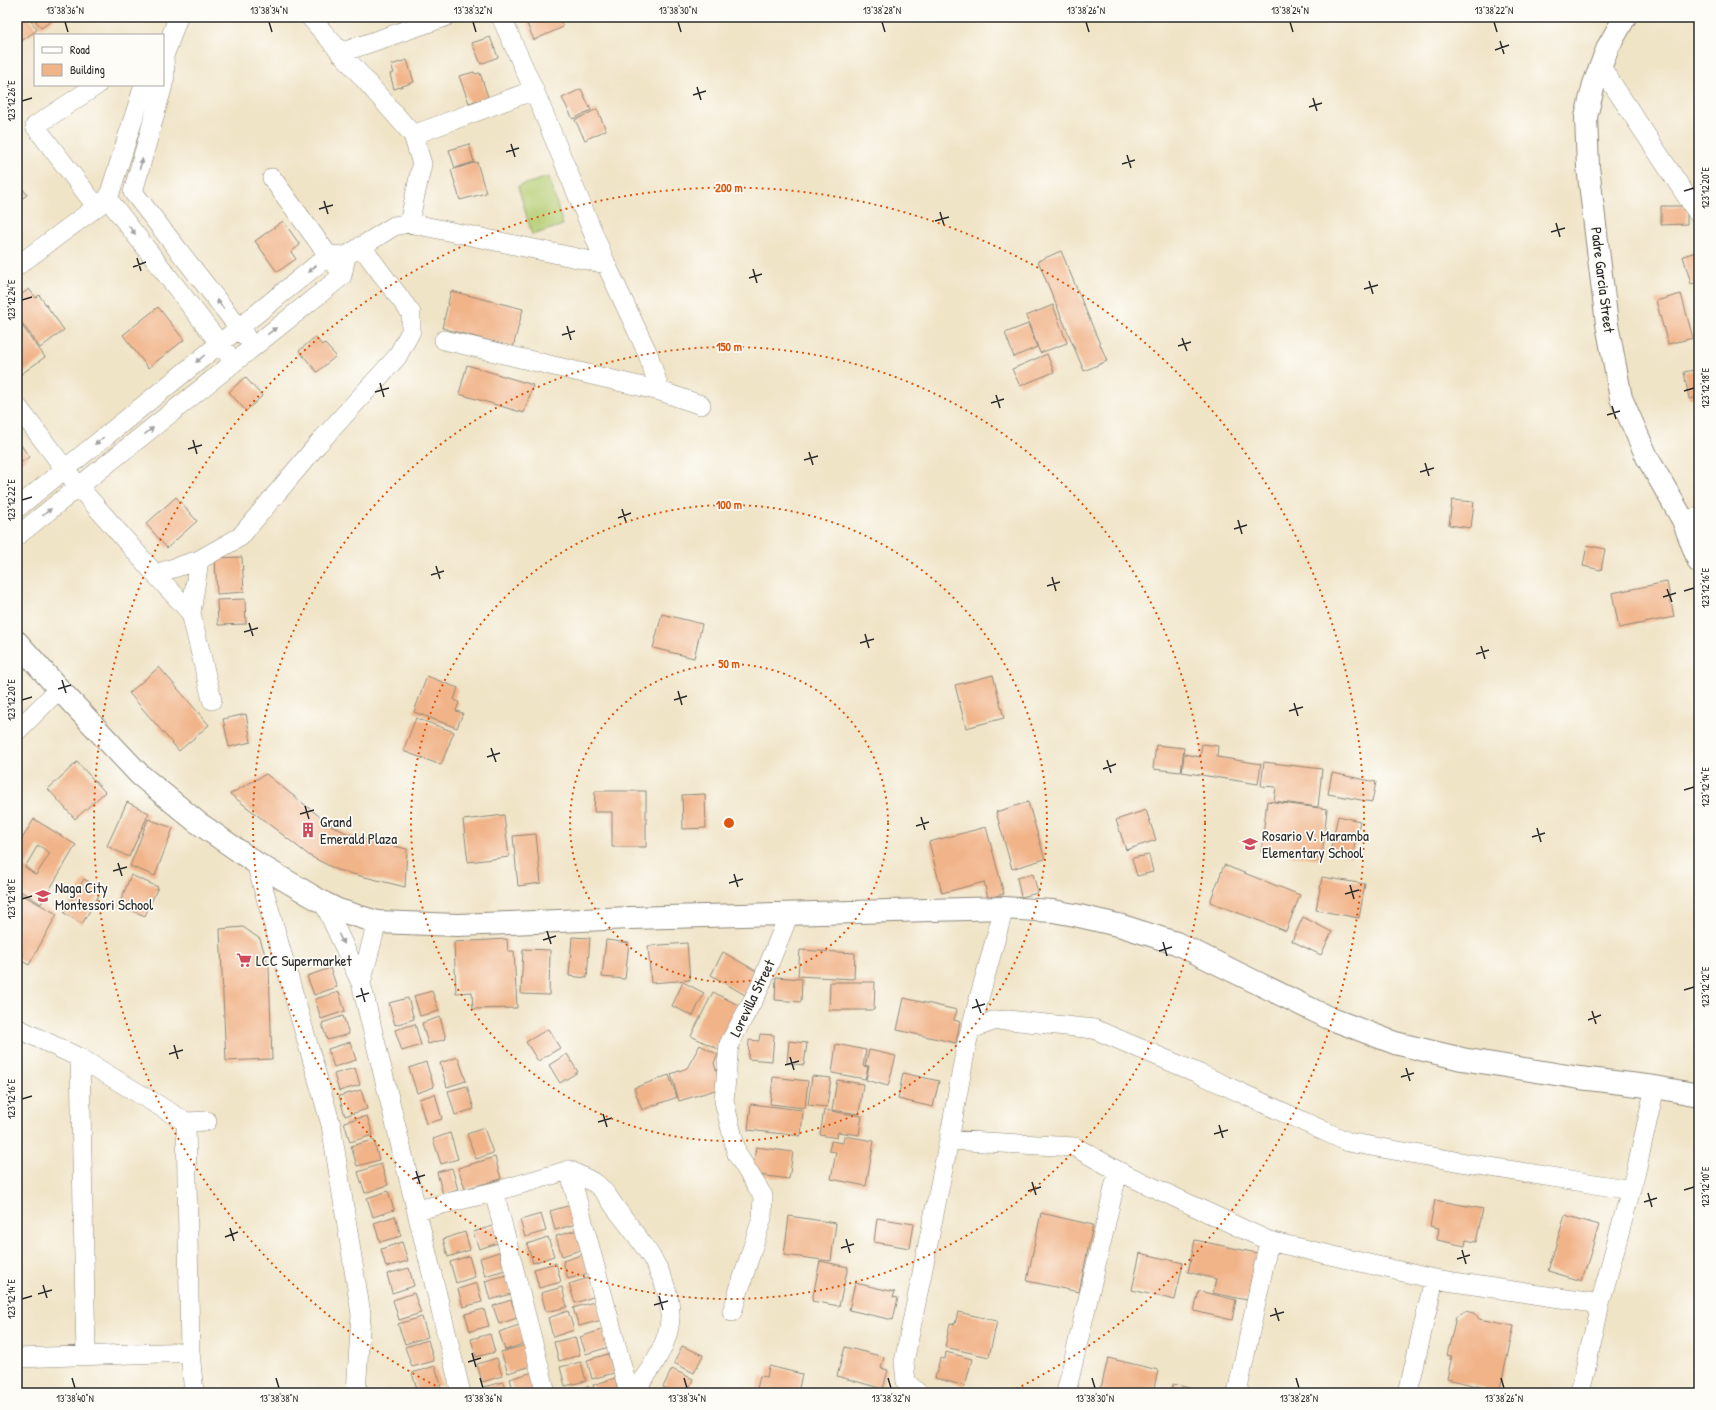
<svg xmlns="http://www.w3.org/2000/svg" width="1716" height="1410" font-family="'Patrick Hand',sans-serif">
	<style>
		.green { fill: #b4cc71; stroke: #707c4e }
		.building { fill: #f1b388; fill-rule: evenodd }
		.lines { fill: none; stroke-linecap: round; stroke-linejoin: round }
		.minor-casing { stroke: #8e8879; stroke-width: 20 }
		.tertiary-casing { stroke: #8e8879; stroke-width: 24 }
		.secondary-casing { stroke: #8e8879; stroke-width: 24 }
		.minor { stroke: #fff; stroke-width: 19 }
		.tertiary { stroke: #fff; stroke-width: 22 }
		.secondary { stroke: #fff; stroke-width: 22 }
		.oneway { fill: #a0a0a0 }
		.ticks { fill: none; stroke: #2b2b2b; stroke-width: 1.5 }
		.ring { fill: none; stroke: #df570e; stroke-width: 2; stroke-dasharray: 2 4 }
		.labels { text-anchor: middle; dominant-baseline: central; stroke-width: 3.5; stroke-linejoin: round; paint-order: stroke }
		.street-label { font-size: 15px; fill: #2b2b2b; stroke: #fdfcf7 }
		.poi-label { font-size: 15px; fill: #2b2b2b; stroke: #fdfcf7; text-anchor: start }
		.centre { fill: #df570e; stroke: #fdfcf7; stroke-width: 2 }
		.ring-label { font-size: 12px; text-anchor: middle; font-weight: bold; fill: #df570e; stroke: #fdfcf7; stroke-width: 3.5; stroke-linejoin: round; paint-order: stroke }
		.neatline { fill: none; stroke: #2b2b2b; stroke-width: 1.5 }
		.ticks-label { font-size: 10px; text-anchor: middle; fill: #2b2b2b }
	</style>
	<rect width="100%" height="100%" fill="#fdfcf7"/>
	<filter id="ink" filterUnits="userSpaceOnUse"><feTurbulence type="fractalNoise" baseFrequency=".025" numOctaves="2"/><feDisplacementMap in="SourceGraphic" scale="8" xChannelSelector="R" yChannelSelector="G"/><feConvolveMatrix kernelMatrix="1 2 1 2 8 2 1 2 1" color-interpolation-filters="sRGB"/></filter>
	<filter id="wash" filterUnits="userSpaceOnUse"><feTurbulence type="fractalNoise" baseFrequency=".012" numOctaves="4" result="noise"/><feDisplacementMap in="SourceGraphic" scale="16" xChannelSelector="R" yChannelSelector="G"/><feGaussianBlur stdDeviation="0.9" result="paint"/><feColorMatrix in="noise" values="0 0 0 0 0 0 0 0 0 0 0 0 0 0 0 0 0 1.4 0 .05"/><feComposite in="paint" operator="in"/></filter>
	<g filter="url(#wash)">
		<rect width="100%" height="100%" fill="#f0e4c7"/>
		<path class="green" d="M549,177l14,48 -31,10 -14,-49z"/>
		<g id="blocks">
			<path class="building" d="M17,17h12l8,13 -20,14z
				M33,17h24l-16,11z
				M539,17h20l4,10 -29,13 -8,-18z
				M490,37l8,20 -17,7 -9,-21z
				M407,60l7,22 -20,7 -4,-15 4,-1 -3,-8z
				M474,72l1,2 5,-1 8,24 -19,6 -10,-27z
				M581,89l10,21 -18,9 -11,-21z
				M597,109l9,21 -21,10 -10,-20z
				M469,144l5,18 -19,6 -6,-18z
				M477,162l9,31 -26,7 -9,-30z
				M17,180l10,15 -10,7z
				M1661,206h26v18l-26,1z
				M283,221l17,24 -9,7 5,7 -19,13 -22,-31z
				M1061,251l46,110 -23,10 -46,-110z
				M1699,251v31l-8,2 -8,-28z
				M29,289l7,9 3,-3 25,35 -24,18 -23,-32v-18z
				M451,291l72,18 -10,38 -71,-19z
				M1681,294l12,44 -25,6 -12,-43z
				M1699,297v11l-3,-10z
				M1053,305l14,38 -27,10 -14,-37z
				M158,307l26,33 -36,28 -25,-33z
				M17,319l28,38 -25,18 -3,-5z
				M1028,324l9,23 -23,10 -9,-24z
				M315,337l7,8 2,-2 12,13 -19,16 -18,-21z
				M1047,354l7,18 -34,14 -8,-17z
				M467,365l66,20 -9,28 -65,-19z
				M1699,369v28l-10,2 -5,-27z
				M245,377l17,19 -16,15 -17,-19z
				M17,439l12,18 -12,8z
				M176,497l21,24 -30,27 -21,-24z
				M1452,500l22,2 -3,26 -22,-3z
				M1587,545l18,4 -4,21 -18,-4z
				M242,557l2,35 -27,2 -2,-36z
				M1667,582l7,35 -55,11 -7,-35z
				M245,599l1,25 -28,1 -1,-25z
				M662,614l40,10 -8,34 -41,-10z
				M159,667l50,58 -30,26 -50,-58z
				M993,675l11,43 -38,10 -11,-43z
				M427,676l31,12 -4,12 5,2 -3,9 7,2 -6,15 -43,-16z
				M246,714l5,28 -22,5 -6,-28z
				M416,718l38,14 -13,33 -38,-14z
				M1202,744l16,2 -1,11 44,7 -3,20 -76,-12 2,-18 16,3z
				M1156,745l28,3 -3,24 -28,-3z
				M77,762l28,30 -30,27 -27,-30z
				M1264,762l58,7 -4,38 -44,-6 2,-14 -15,-1z
				M1332,773l44,9 -4,20 -44,-8z
				M266,774l63,50 23,12 55,13 -2,38 -68,-17 -27,-14 -80,-62z
				M595,791h51v56h-34v-35h-18z
				M705,794l1,34 -23,1 -1,-34z
				M1267,801l60,8 -5,50 -61,-7z
				M127,802l22,11 -20,44 -22,-11z
				M1028,802l17,57 -33,10 -16,-57z
				M1146,810l10,30 -30,10 -10,-30z
				M504,815l5,42 -41,5 -5,-42z
				M1338,816l22,5 -8,36 -22,-5z
				M34,819l42,26 -35,59 -24,-15v-42zM38,845l12,8 -14,22 -11,-8z
				M148,819l25,9 -18,48 -25,-10z
				M986,827l18,67 -16,4 -4,-16 -42,11 -13,-51z
				M536,834l5,49 -23,3 -5,-50z
				M1149,855l4,17 -16,4 -5,-18z
				M1224,865l76,30 -14,36 -76,-29z
				M1033,874l5,19 -17,4 -4,-19z
				M131,875l27,12 -13,29 -26,-11z
				M1322,877l43,7 -6,34 -43,-8z
				M84,879l18,11 -20,34 -18,-11z
				M17,892l40,22 -28,51 -12,-7z
				M1303,917l29,15 -11,23 -29,-14z
				M243,927l17,12 9,28 3,92 -46,2 -6,-132z
				M572,937l18,1 -3,40 -18,-2z
				M507,939l1,12h6l3,57 -44,1 -1,-17 -16,1 -2,-51z
				M606,940l23,3 -4,36 -23,-2z
				M687,943l3,37 -39,3 -3,-37z
				M523,949l27,1 -1,45 -28,-1z
				M800,950l55,3 -1,26 -56,-3z
				M723,952l35,20 -13,23 -34,-20z
				M330,968l7,19 -23,8 -7,-19z
				M776,977l26,2 -1,23 -26,-2z
				M683,982l21,11 -11,23 -21,-10z
				M830,982h45l-1,28h-45z
				M432,991l7,20 -19,5 -6,-20z
				M339,992l6,19 -24,8 -6,-20z
				M713,992l29,15 -22,43 -29,-14z
				M408,998l6,21 -19,6 -6,-22z
				M904,998l53,12 -3,10 6,2 -4,21 -59,-13z
				M343,1016l6,18 -22,6 -5,-17z
				M440,1017l6,22 -18,5 -6,-21z
				M415,1024l6,21 -19,6 -7,-21z
				M548,1029l12,19 -22,13 -12,-19z
				M760,1034l14,1 -2,26 -24,-2 1,-19 10,1z
				M789,1041l18,2 -3,22 -17,-2z
				M350,1042l6,18 -22,7 -6,-18z
				M836,1044l30,6 -3,16 5,1 -3,12 -33,-6z
				M700,1045l18,10 -4,8 8,25 -43,13 -8,-27 16,-6z
				M869,1050l27,6 -8,30 -22,-6 3,-14 -4,-1z
				M567,1054l11,18 -18,11 -11,-18z
				M458,1057l8,24 -19,6 -7,-24z
				M426,1062l8,25 -17,6 -8,-25z
				M355,1068l5,17 -21,6 -5,-17z
				M903,1073l36,8 -6,26 -35,-8z
				M669,1075l8,22 -35,13 -8,-22z
				M812,1076l19,2 -4,29 -19,-2z
				M773,1077l35,4 -3,27 -35,-4z
				M837,1080l26,4 -4,30 -27,-4z
				M467,1086l7,23 -19,6 -7,-24z
				M361,1090l6,19 -22,7 -6,-20z
				M435,1094l7,25 -16,5 -7,-25z
				M751,1104l52,6 -2,26 -53,-6z
				M824,1110l38,6 -3,19 -21,-3 -1,6 -17,-3z
				M367,1116l6,19 -23,7 -6,-20z
				M484,1128l9,25 -17,6 -9,-25z
				M450,1133l8,26 -17,5 -8,-25z
				M844,1136l30,5 -8,45 -35,-7 5,-27 -7,-1 2,-10 12,2z
				M374,1140l5,20 -22,6 -6,-20z
				M756,1147l37,5 -4,27 -37,-5z
				M495,1157l6,22 -36,10 -7,-21z
				M381,1164l7,21 -23,8 -7,-21z
				M452,1168l6,22 -15,5 -6,-23z
				M388,1191l6,19 -21,7 -6,-19z
				M1435,1200l48,9 -7,33 -10,-2 -1,6 -28,-6 2,-12 -9,-2z
				M571,1205l5,19 -21,6 -5,-19z
				M1041,1213l52,12 -14,67 -52,-11z
				M541,1214l5,17 -21,6 -5,-17z
				M1565,1215l34,10 -17,56 -34,-10z
				M395,1216l6,20 -21,6 -6,-19z
				M789,1216l47,7 -5,38 -47,-6z
				M877,1218l37,6 -4,24 -36,-6z
				M496,1225l5,17 -22,7 -6,-17z
				M577,1230l6,19 -21,7 -6,-20z
				M465,1232l5,18 -22,7 -5,-18z
				M548,1237l6,19 -21,7 -6,-19z
				M1195,1240l62,13 -10,47 -34,-7 3,-14 -28,-7z
				M402,1242l6,19 -22,6 -5,-18z
				M499,1252l6,18 -20,6 -5,-18z
				M1140,1253l43,10 -8,37 -43,-10z
				M584,1254l5,19 -21,6 -5,-18z
				M469,1256l6,21 -19,6 -6,-21z
				M820,1261l28,6 -9,39 -27,-5z
				M556,1263l5,19 -22,6 -5,-19z
				M409,1268l5,18 -22,7 -5,-19z
				M506,1275l5,19 -21,6 -5,-19z
				M591,1277l5,19 -21,7 -6,-19z
				M477,1283l5,19 -19,5 -5,-18z
				M855,1283l40,9 -2,5 5,1 -5,22 -44,-10z
				M562,1287l5,20 -21,5 -5,-19z
				M1199,1291l37,9 -4,20 -38,-9z
				M414,1293l7,20 -22,7 -6,-20z
				M511,1300l6,18 -18,6 -6,-18z
				M597,1301l5,19 -23,6 -6,-18z
				M484,1309l5,17 -19,5 -5,-17z
				M568,1311l6,19 -21,7 -5,-19z
				M1465,1311l10,2 4,6 35,7 -15,67h-15l1,-5 -38,-9 5,-23 -5,-1 9,-38z
				M958,1312l39,9 -8,36 -44,-10 5,-24 5,1z
				M422,1317l6,20 -23,7 -7,-20z
				M519,1325l6,18 -20,7 -6,-18z
				M604,1329l5,18 -23,7 -6,-17z
				M490,1334l5,18 -19,5 -5,-18z
				M575,1337l5,18 -21,6 -5,-19z
				M428,1340l6,21 -22,6 -7,-20z
				M526,1345l6,21 -24,7 -7,-21z
				M682,1346l21,9 -9,18 -20,-10z
				M845,1347l39,10 -3,11 7,2 -5,19 -46,-13z
				M946,1352l26,7 -7,27 -30,-8 5,-20 5,1z
				M608,1354l6,19 -22,6 -5,-19z
				M497,1358l5,18 -20,6 -5,-18z
				M1108,1358l50,12 -5,23 -53,-1z
				M581,1362l5,19 -21,5 -5,-19z
				M435,1366l6,19 -23,7 -6,-19z
				M769,1366l33,8 -4,19h-42l4,-17 7,1z
				M672,1369l21,10 -6,14h-10l-14,-6z
				M533,1372l6,21h-25l-4,-14z
				M615,1378l4,15h-24l-2,-8z
				M503,1382l3,11h-21l-2,-6z
				M1173,1384l32,8v1h-34z
				M588,1386l2,7h-23z"/>
		</g>
	</g>
	<g filter="url(#ink)">
		<use href="#blocks" fill-opacity="0" stroke="#8e8879" stroke-width="1"/>
		<g class="lines">
			<g class="minor-casing">
				<path id="minor" d="M310,17l103,118 9,29 -13,59
					M501,17l33,73 72,174 42,90 12,37
					M340,53l105,-36
					M1601,67l98,148
					M163,84l2,-8 -1,-20 14,-39
					M163,85l-30,107 113,145
					M413,135l121,-45
					M272,178l64,88
					M108,199l119,154
					M108,199l36,-114
					M96,206l-61,-80 62,-41
					M17,266l89,-66
					M444,340l216,51 41,14
					M17,406l61,80 77,88 36,39 21,87
					M17,508l312,-253 17,1 48,-30 15,-3 197,41
					M1683,520l16,-3
					M17,536l325,-260 4,-20
					M155,574l44,-14 41,-23 77,-92 80,-88 14,-26v-18l-50,-67
					M191,613l8,-53
					M17,731l42,-42
					M256,863l75,262 30,189 -5,79
					M324,903l37,80 100,410
					M361,983l16,-61
					M17,1028l63,30 106,64 21,-1
					M971,1029l22,-8 15,-1 86,9 106,45 148,68 124,22 159,26
					M80,1058l6,298
					M186,1122l4,230 4,41
					M949,1140l126,7 43,24 151,70 165,38 166,25
					M569,1170c9,5 19,9 27,14 9,6 15,18 21,26 25,32 60,73 52,117 -5,25 -21,47 -37,66
					M494,1192l52,201
					M417,1210l77,-18 75,-22 60,223
					M732,1312l30,-94 1,-22 -26,-42 -13,-53 5,-57 30,-55 30,-75
					M17,1358l173,-6
					M918,1393l-12,-11 -2,-20 45,-222 18,-98 37,-134
					M1066,1393l52,-222
					M1237,1393l32,-152
					M1408,1393l26,-114
					M1580,1393l20,-89 37,-137 18,-80"/>
			</g>
			<g class="tertiary-casing">
				<path id="tertiary" d="M1625,17l-17,30 -14,37 -8,33 2,50 19,157 14,74 26,59 36,63 16,42"/>
			</g>
			<g class="secondary-casing">
				<path id="secondary" d="M17,642l42,47 81,86 57,47 59,41 68,40 14,7 39,12 81,3 173,-7 373,-10 49,3 22,4 47,11 54,17 153,75 66,25 67,16 118,19 75,9 44,8"/>
			</g>
			<use href="#minor" class="minor"/>
			<use href="#tertiary" class="tertiary"/>
			<use href="#secondary" class="secondary"/>
		</g>
		<defs><path id="oneway-solid" d="M-6-.8H1V-3.2L6.5 0L1 3.2V.8H-6Z"/></defs>
		<g class="oneway">
			<use href="#oneway-solid" transform="translate(141 164) rotate(-74)"/>
			<use href="#oneway-solid" transform="translate(132 230) rotate(52)"/>
			<use href="#oneway-solid" transform="translate(312 269) rotate(141)"/>
			<use href="#oneway-solid" transform="translate(220 304) rotate(-128)"/>
			<use href="#oneway-solid" transform="translate(272 331) rotate(-38)"/>
			<use href="#oneway-solid" transform="translate(200 359) rotate(141)"/>
			<use href="#oneway-solid" transform="translate(149 431) rotate(-38)"/>
			<use href="#oneway-solid" transform="translate(99 441) rotate(141)"/>
			<use href="#oneway-solid" transform="translate(47 512) rotate(-39)"/>
			<use href="#oneway-solid" transform="translate(341 939) rotate(65)"/>
		</g>
	</g>
	<path class="ticks" d="M65,22l3,10M269,22l3,10M473,22l3,10M678,22l3,10M882,22l3,10M1086,22l3,10M1290,22l3,10M1494,22l3,10M1500,41l4,13M1495,50l14,-5M697,87l4,13M693,95l13,-4M1313,98l4,13M22,101l10,-3M1309,107l13,-4M511,144l4,13M506,152l13,-4M1127,155l4,13M1122,164l13,-4M1684,191l10,-3M324,201l4,13M319,209l14,-4M940,212l4,13M935,221l14,-4M1556,223l4,14M1551,232l14,-4M137,258l4,13M133,267l13,-5M753,269l4,14M749,278l13,-4M1369,281l4,13M1364,289l14,-4M22,300l10,-3M567,326l4,14M562,335l13,-4M1182,338l5,13M1178,346l13,-4M380,383l4,14M1684,391l10,-3M375,392l14,-4M996,395l4,13M991,403l13,-4M1612,406l4,13M1607,415l13,-4M193,440l4,14M188,449l14,-4M809,452l4,13M804,460l14,-4M1425,463l4,13M1420,472l14,-4M22,500l10,-3M622,509l4,13M618,518l13,-5M1238,520l4,14M1234,529l13,-4M436,566l4,13M431,575l13,-4M1052,577l4,14M1047,586l13,-4M1667,589l5,13M1684,591l10,-3M1663,597l13,-4M249,623l4,13M244,632l14,-4M865,634l4,14M860,643l14,-4M1481,646l4,13M1476,654l13,-4M62,680l4,13M58,689l13,-4M678,691l4,14M22,700l10,-3M674,700l13,-4M1294,703l4,13M1289,711l14,-4M491,748l5,14M487,757l13,-4M1107,760l4,13M1103,769l13,-5M1684,790l10,-3M305,806l4,13M300,814l14,-4M921,817l4,13M916,826l13,-4M1537,828l4,14M1532,837l13,-4M118,863l4,13M113,871l14,-4M734,874l4,13M729,883l14,-4M1350,885l4,14M1345,894l14,-4M22,899l10,-3M547,931l4,13M543,940l13,-4M1163,942l4,14M1159,951l13,-4M361,988l4,14M1684,990l10,-3M356,997l13,-4M976,999l5,14M972,1008l13,-4M1592,1011l4,13M1588,1020l13,-5M174,1045l4,14M169,1054l14,-4M790,1057l4,13M785,1065l14,-4M1406,1068l4,13M1401,1077l13,-4M22,1099l10,-3M603,1114l4,13M598,1122l14,-4M1219,1125l4,13M1214,1134l14,-4M416,1171l4,13M412,1179l13,-4M1032,1182l4,13M1684,1190l10,-3M1028,1191l13,-4M1648,1193l4,14M1644,1202l13,-4M230,1228l4,13M225,1237l13,-5M846,1239l4,14M841,1248l13,-4M1462,1250l4,14M1457,1259l13,-4M43,1285l4,13M38,1294l14,-4M659,1296l4,14M22,1299l10,-3M654,1305l14,-4M1275,1308l4,13M1270,1316l14,-4M472,1353l4,14M468,1362l13,-4M72,1378l3,10M276,1378l3,10M480,1378l3,10M684,1378l3,10M888,1378l3,10M1092,1378l3,10M1296,1378l3,10M1501,1378l3,10"/>
	<g class="ring">
		<circle cx="729" cy="823" r="159"/>
		<circle cx="729" cy="823" r="318"/>
		<circle cx="729" cy="823" r="476"/>
		<path d="M446 1391A635 635 0 1 1 1012 1391"/>
	</g>
	<defs>
		<g id="building-bare" transform="scale(1.2)"><path d="M-4-6H4V6H1V3H-1V6H-4ZM-2.5-4.3h1.7v1.8h-1.7ZM.8-4.3h1.7v1.8H.8ZM-2.5-1h1.7V.8h-1.7ZM.8-1h1.7V.8H.8Z" fill="#d1495b" stroke="#fdfcf7" stroke-width="2.5" paint-order="stroke"/></g>
		<g id="school-bare" transform="scale(1.2)"><path d="M0-5L7-2L0 1L-7-2ZM-4 1L0 2.5L4 1V4Q0 6-4 4Z" fill="#d1495b" stroke="#fdfcf7" stroke-width="2.5" paint-order="stroke"/></g>
		<g id="supermarket-bare" transform="scale(1.2)"><path d="M-6-5.5h2.5l.6 2H6L4.5 2H-2.5L-4.4-4H-6ZM-1.5 3.2a1.3 1.3 0 1 0 .1 0ZM3 3.2a1.3 1.3 0 1 0 .1 0Z" fill="#d1495b" stroke="#fdfcf7" stroke-width="2.5" paint-order="stroke"/></g>
	</defs>
	<g fill-rule="evenodd">
		<use href="#building-bare" x="308" y="830"/>
		<use href="#school-bare" x="1250" y="844"/>
		<use href="#school-bare" x="43" y="896"/>
		<use href="#supermarket-bare" x="244" y="960"/>
	</g>
	<g class="labels">
		<g class="street-label">
			<text transform="translate(1603 280) rotate(83)">Padre Garcia Street</text>
			<text transform="translate(752 998) rotate(-64)">Lorevilla Street</text>
		</g>
		<g class="poi-label">
			<text x="320" y="821">Grand<tspan x="320" dy="17">Emerald Plaza</tspan></text>
			<text x="1262" y="835">Rosario V. Maramba<tspan x="1262" dy="17">Elementary School</tspan></text>
			<text x="55" y="887">Naga City<tspan x="55" dy="17">Montessori School</tspan></text>
			<text x="256" y="960">LCC Supermarket</text>
		</g>
	</g>
	<circle cx="729" cy="823" r="6" class="centre"/>
	<g class="ring-label">
		<text x="729" y="192">200 m</text>
		<text x="729" y="351">150 m</text>
		<text x="729" y="509">100 m</text>
		<text x="729" y="668">50 m</text>
	</g>
	<rect width="1716" height="1410" fill="none" stroke="#fdfcf7" stroke-width="44"/>
	<rect x="34" y="34" width="130" height="52" fill="#fdfcf7" stroke="#a9a8a5"/>
	<rect x="42" y="47" width="20" height="6" fill="#ffffff" stroke="#a9a8a5"/>
	<text x="70" y="54" font-size="12" fill="#2b2b2b">Road</text>
	<rect x="42" y="64" width="20" height="12" fill="#f1b388" stroke="#a9a8a5"/>
	<text x="70" y="74" font-size="12" fill="#2b2b2b">Building</text>
	<rect x="22" y="22" width="1672" height="1366" class="neatline"/>
	<g class="ticks-label">
		<text x="65" y="14">13°38'36"N</text>
		<text x="269" y="14">13°38'34"N</text>
		<text x="473" y="14">13°38'32"N</text>
		<text x="678" y="14">13°38'30"N</text>
		<text x="882" y="14">13°38'28"N</text>
		<text x="1086" y="14">13°38'26"N</text>
		<text x="1290" y="14">13°38'24"N</text>
		<text x="1494" y="14">13°38'22"N</text>
		<text transform="translate(11 101) rotate(-90)" y="4">123°12'26"E</text>
		<text transform="translate(1705 188) rotate(-90)" y="4">123°12'20"E</text>
		<text transform="translate(11 300) rotate(-90)" y="4">123°12'24"E</text>
		<text transform="translate(1705 388) rotate(-90)" y="4">123°12'18"E</text>
		<text transform="translate(11 500) rotate(-90)" y="4">123°12'22"E</text>
		<text transform="translate(1705 588) rotate(-90)" y="4">123°12'16"E</text>
		<text transform="translate(11 700) rotate(-90)" y="4">123°12'20"E</text>
		<text transform="translate(1705 787) rotate(-90)" y="4">123°12'14"E</text>
		<text transform="translate(11 899) rotate(-90)" y="4">123°12'18"E</text>
		<text transform="translate(1705 987) rotate(-90)" y="4">123°12'12"E</text>
		<text transform="translate(11 1099) rotate(-90)" y="4">123°12'16"E</text>
		<text transform="translate(1705 1187) rotate(-90)" y="4">123°12'10"E</text>
		<text transform="translate(11 1299) rotate(-90)" y="4">123°12'14"E</text>
		<text x="75" y="1402">13°38'40"N</text>
		<text x="279" y="1402">13°38'38"N</text>
		<text x="483" y="1402">13°38'36"N</text>
		<text x="687" y="1402">13°38'34"N</text>
		<text x="891" y="1402">13°38'32"N</text>
		<text x="1095" y="1402">13°38'30"N</text>
		<text x="1299" y="1402">13°38'28"N</text>
		<text x="1504" y="1402">13°38'26"N</text>
	</g>
</svg>
